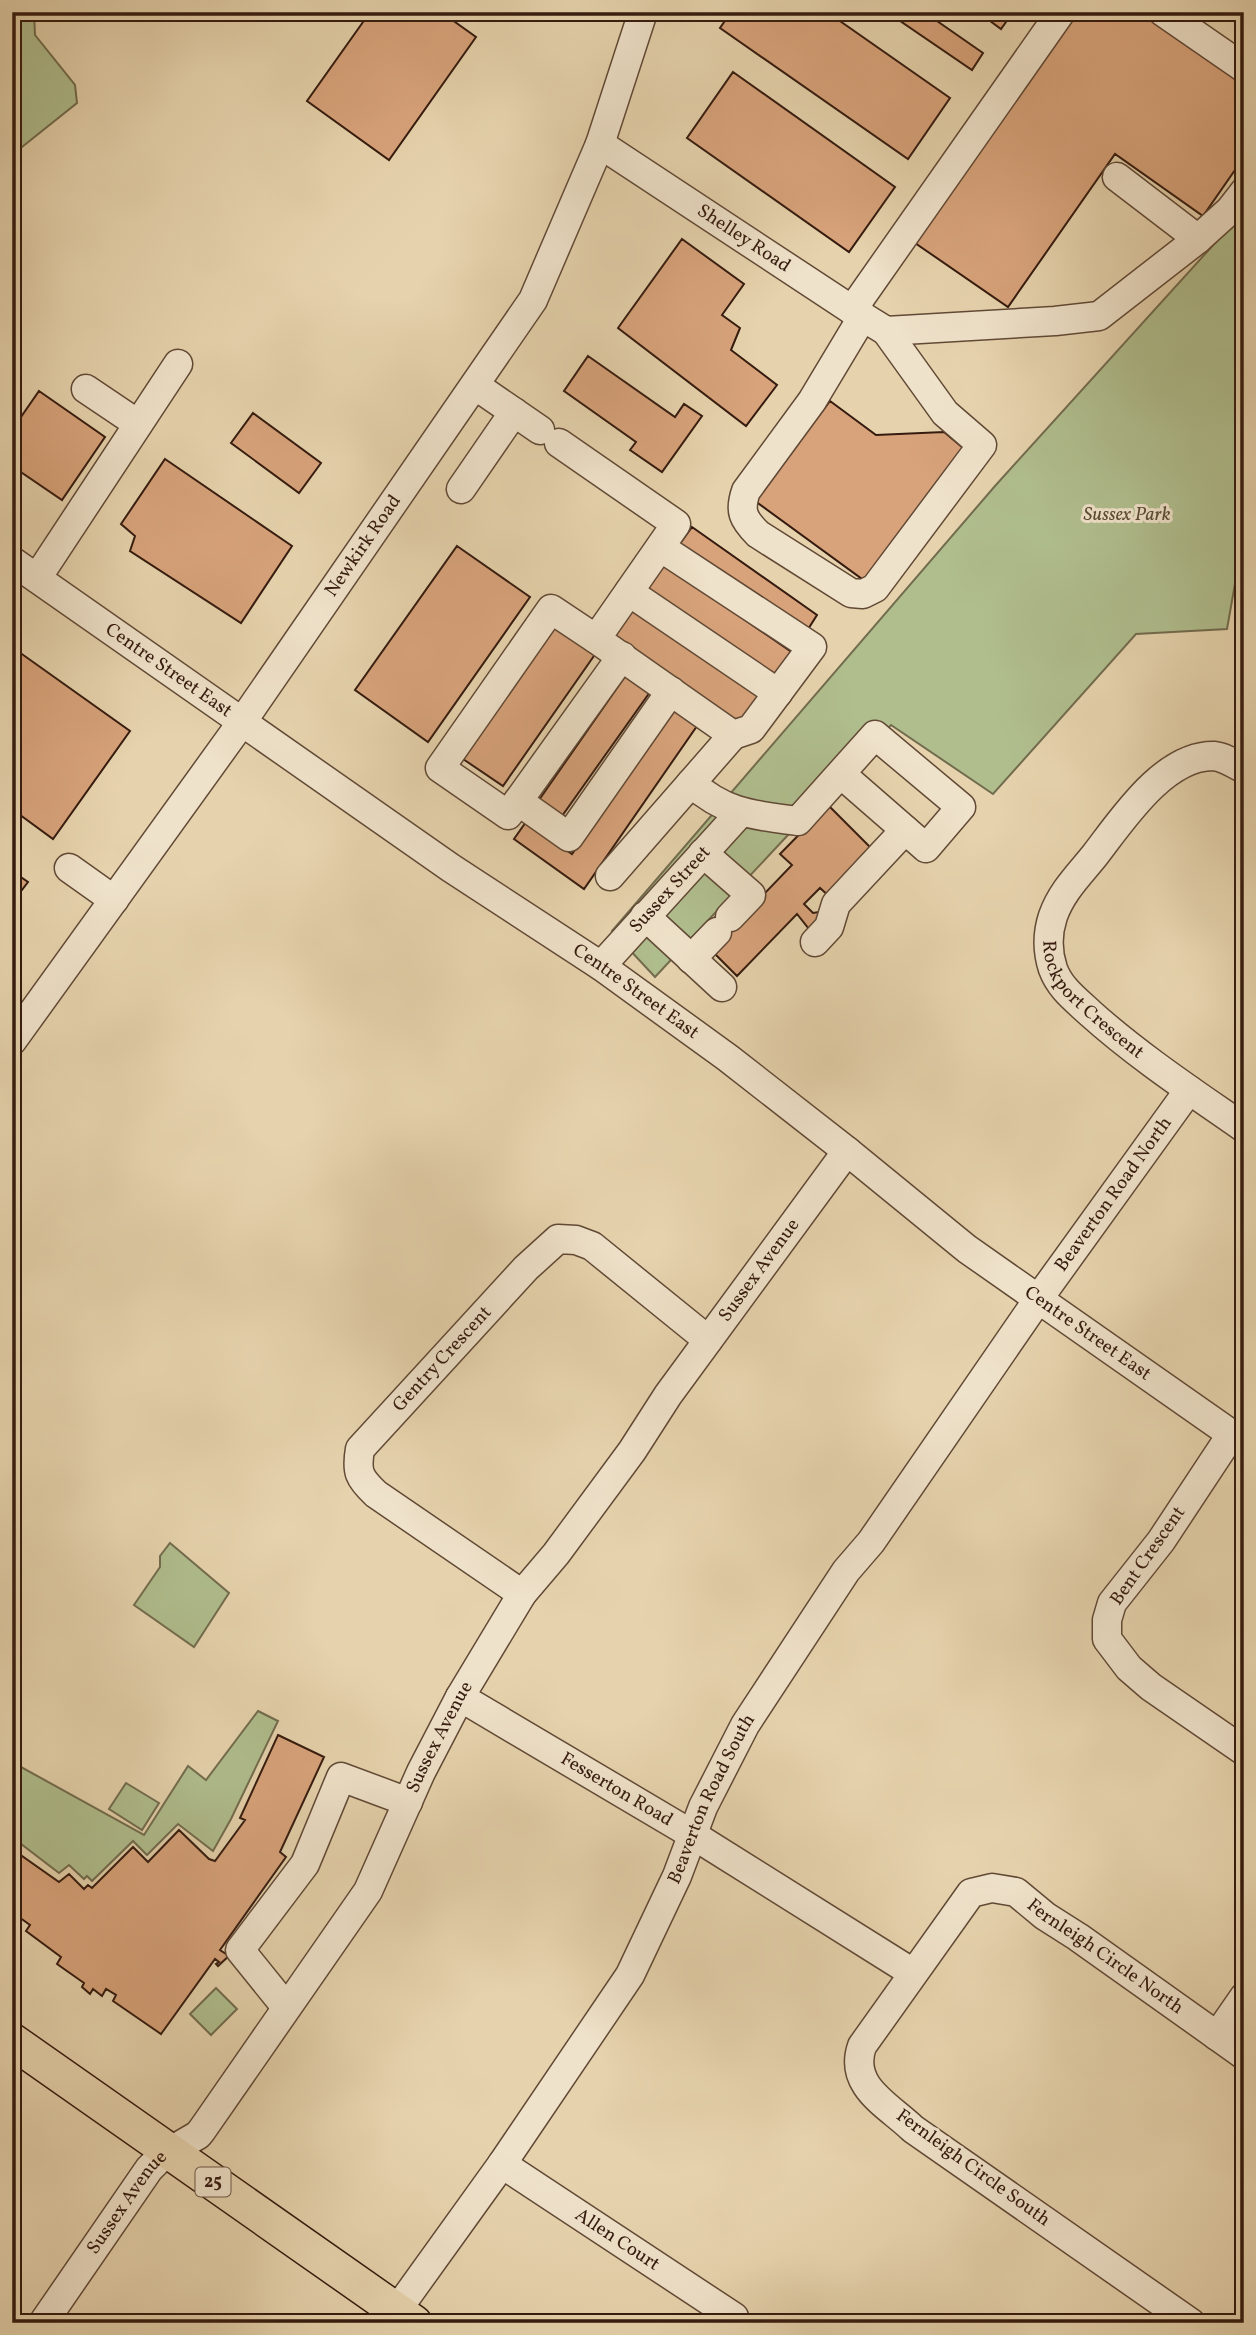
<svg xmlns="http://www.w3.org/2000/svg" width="1256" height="2335" font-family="Vollkorn,serif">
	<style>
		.green { fill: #b0be8e; stroke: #726c4e; stroke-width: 2 }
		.building { fill: #d8a37b; stroke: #351b0f; stroke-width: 2 }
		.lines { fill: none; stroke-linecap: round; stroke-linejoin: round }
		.minor-casing { stroke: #614936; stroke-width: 31 }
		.major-casing { stroke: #351b0f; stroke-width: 38 }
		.minor { stroke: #efe2ca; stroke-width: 28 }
		.major { stroke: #e6d3ad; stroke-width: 35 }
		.labels { text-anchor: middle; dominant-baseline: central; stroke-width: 6; stroke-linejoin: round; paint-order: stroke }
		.shield { fill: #efe2ca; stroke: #6d5747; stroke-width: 2 }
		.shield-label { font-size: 18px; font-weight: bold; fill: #351b0f }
		.street-label { font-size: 19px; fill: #351b0f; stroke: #efe2ca }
		.park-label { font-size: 19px; font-style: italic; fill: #5a4c35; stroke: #efe2ca }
	</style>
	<rect width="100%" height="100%" fill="#e6d3ad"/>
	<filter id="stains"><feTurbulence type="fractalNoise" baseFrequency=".00286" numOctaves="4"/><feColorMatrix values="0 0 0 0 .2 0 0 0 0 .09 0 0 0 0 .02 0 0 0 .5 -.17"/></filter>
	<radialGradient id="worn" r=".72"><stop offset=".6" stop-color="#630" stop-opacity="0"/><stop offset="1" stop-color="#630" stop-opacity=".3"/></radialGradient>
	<path class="green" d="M12,12h22l1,23 40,50 2,18 -65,52z
		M1244,211v322l-17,96 -91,5 -143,160 -102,-69 -236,252 -43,-46 383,-445z
		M170,1543l59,50 -35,54 -60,-42 26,-38v-11z
		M258,1711l20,10 -47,98 -18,32 -35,-27 -31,31 -14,-14 -41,40 -5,-5 -3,3 -15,-14 -10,8 -47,-36v-75l132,73 44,-69 18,14z
		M126,1783l33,20 -17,27 -33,-21z
		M216,1988l21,21 -26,26 -21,-21z"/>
	<path class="building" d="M353,12h88l35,25 -87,123 -82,-59 56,-79 -11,-8z
		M731,12h96l123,86 -42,61 -188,-131z
		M887,12h37l59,41 -11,17z
		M978,12h35l-12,17z
		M1076,12h66l102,72v73l-41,59 -88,-62 -107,153 -93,-64z
		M733,72l162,115 -46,65 -162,-114z
		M682,239l62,45 -22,31 18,13 -9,22 46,35 -31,41 -128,-98z
		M588,356l87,61 9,-13 18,12 -40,56 -32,-22 6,-8 -72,-51z
		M39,391l66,46 -43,63 -50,-34v-36z
		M830,401l46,34 68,-3 24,20 -99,132 -114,-83z
		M253,413l68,50 -22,30 -68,-50z
		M165,459l127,87 -51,77 -111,-72 5,-15 -14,-12z
		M692,527l125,88 -12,19 -126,-89z
		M457,546l73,51 -102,145 -73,-52z
		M661,562l132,91 -19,28 -132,-91z
		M628,606l132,90 -19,28 -132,-91z
		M556,625l40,28 -93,133 -40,-27z
		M12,647l118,84 -77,108 -41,-30z
		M626,675l24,17 -88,124 -23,-16z
		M673,709l24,17 -113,163 -70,-50 12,-17 46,32z
		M828,805l46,46 -44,46 -10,-9 -16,16 9,9 6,-1 -6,22 -16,-20 -60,62 -25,-25 -3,-27 13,-14 14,13 56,-58 -12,-11z
		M12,871l16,11 -16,21z
		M278,1735l46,22 -44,95 6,5 -66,93 6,4 5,-5 2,3 -15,14 -2,-2 3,-2 -4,-3 -54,75 -48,-33 3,-6 -10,-6 -4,7 -9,-7 -3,5 -8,-7 2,-4 -27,-19 4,-7 -35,-26 4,-6 -18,-13v-63l47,33 10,-8 15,15 4,-4 4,3 41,-41 15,15 31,-32 30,29 6,2 30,-41 -5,-2z"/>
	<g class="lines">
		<g class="minor-casing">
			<g id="minor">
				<path d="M1163,12l81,56"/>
				<path id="s1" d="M600,144l252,166 34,21 59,82 37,32 -107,143 -12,6 -12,-1 -93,-59c-15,-15 -19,-23 -12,-43l66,-90 51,-85"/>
				<path d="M1117,177l81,62"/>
				<path d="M852,310l209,-298"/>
				<path d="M886,331l169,-10 44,-5 99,-77 32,-29 14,-18"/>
				<path d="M476,386l64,44"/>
				<path d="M86,389l52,35"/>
				<path d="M559,443l117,81 -80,115 137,96 18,-6 61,-82 -152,-100"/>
				<path d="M461,489l53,-77"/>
				<path id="s2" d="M12,561l439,307 150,98 127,92 119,93 120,98 277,194"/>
				<path d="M37,578l141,-214"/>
				<path d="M629,592l149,101"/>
				<path d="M596,639l-45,-30 -111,159 68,47 114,-159"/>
				<path id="s3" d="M1244,769c-9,-5 -20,-12 -30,-13 -50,-1 -92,64 -119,99 -16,20 -33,36 -42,61 -6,18 -6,35 0,53 7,19 22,30 37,44 48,43 101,78 154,115"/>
				<path d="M691,783c35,31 62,32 107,38l77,-86 86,72 -35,41 -85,-74"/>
				<path d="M518,801l51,36 102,-146"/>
				<path d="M703,853l48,42 -21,22"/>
				<path d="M69,868l45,32"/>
				<path d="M610,876l123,-141"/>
				<path d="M645,916l77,71"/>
				<path d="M815,942l14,-15 7,-23 69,-74"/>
				<path d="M691,959l26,-27"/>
				<path id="s4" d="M601,966l139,-153"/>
				<path id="s5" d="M12,1041l230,-319 291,-422 67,-156 43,-132"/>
				<path d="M1231,1435l-70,106 -49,62 -5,17v19l22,29 22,19 93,64"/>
				<path id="s6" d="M522,1594l-146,-100c-17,-16 -20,-22 -16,-45l166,-181 32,-29 18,1 16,6 116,94"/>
				<path id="s7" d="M460,1697l233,138 220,138"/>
				<path d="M286,2007l-46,-57 65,-86 36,-87 67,25"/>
				<path d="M1217,2036l27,-39"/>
				<path id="s8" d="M502,2164l232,153"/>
				<path id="s9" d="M397,2310l105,-146 128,-189 47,-99 26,-69 42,-82 101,-154 25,-29 168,-244 150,-208"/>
				<path id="s10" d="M43,2323l106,-154 13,-13 36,-21 4,-5 166,-239 53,-119 39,-75 62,-103 34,-40 76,-103 36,-56 179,-244"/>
				<path id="s11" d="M1191,2323l-278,-194c-25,-24 -65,-43 -51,-83l109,-153 21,-5 24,4 29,24 33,21 166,118"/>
			</g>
		</g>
		<g class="major-casing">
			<path id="major" d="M12,2041l402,282"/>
		</g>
		<use href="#minor" class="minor"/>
		<use href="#major" class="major"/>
	</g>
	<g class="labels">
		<rect class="shield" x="195.5" y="2167.5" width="35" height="29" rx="5"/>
		<g class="shield-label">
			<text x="213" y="2182">25</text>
		</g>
		<g class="street-label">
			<text stroke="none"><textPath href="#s1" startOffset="172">Shelley Road</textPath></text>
			<text stroke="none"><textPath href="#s5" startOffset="607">Newkirk Road</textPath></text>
			<text stroke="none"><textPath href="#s2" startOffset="191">Centre Street East</textPath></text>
			<text stroke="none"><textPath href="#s4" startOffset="103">Sussex Street</textPath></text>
			<text stroke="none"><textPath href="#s2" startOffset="758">Centre Street East</textPath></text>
			<text stroke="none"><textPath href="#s3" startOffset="369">Rockport Crescent</textPath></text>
			<text stroke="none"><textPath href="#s9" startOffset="1330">Beaverton Road North</textPath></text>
			<text stroke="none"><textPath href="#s10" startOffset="1281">Sussex Avenue</textPath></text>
			<text stroke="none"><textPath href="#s2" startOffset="1325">Centre Street East</textPath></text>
			<text stroke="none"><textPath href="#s6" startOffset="350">Gentry Crescent</textPath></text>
			<text transform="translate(1148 1556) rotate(-55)">Bent Crescent</text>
			<text stroke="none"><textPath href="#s10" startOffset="714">Sussex Avenue</textPath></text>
			<text stroke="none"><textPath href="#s7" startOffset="182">Fesserton Road</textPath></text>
			<text stroke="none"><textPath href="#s9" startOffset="602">Beaverton Road South</textPath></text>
			<text stroke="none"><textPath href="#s11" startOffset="788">Fernleigh Circle North</textPath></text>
			<text transform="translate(973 2168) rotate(36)">Fernleigh Circle South</text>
			<text stroke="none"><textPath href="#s10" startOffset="147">Sussex Avenue</textPath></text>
			<text stroke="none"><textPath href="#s8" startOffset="138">Allen Court</textPath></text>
		</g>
		<g class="park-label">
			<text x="1127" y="515">Sussex Park</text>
		</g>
	</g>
	<rect width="1256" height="2335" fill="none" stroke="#e6d3ad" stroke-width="42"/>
	<rect x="14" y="14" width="1228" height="2307" fill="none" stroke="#351b0f" stroke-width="3.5"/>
	<rect x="21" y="21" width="1214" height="2293" fill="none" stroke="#351b0f" stroke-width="2"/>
	<rect width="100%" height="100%" filter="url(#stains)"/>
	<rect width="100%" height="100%" fill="url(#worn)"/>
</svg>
